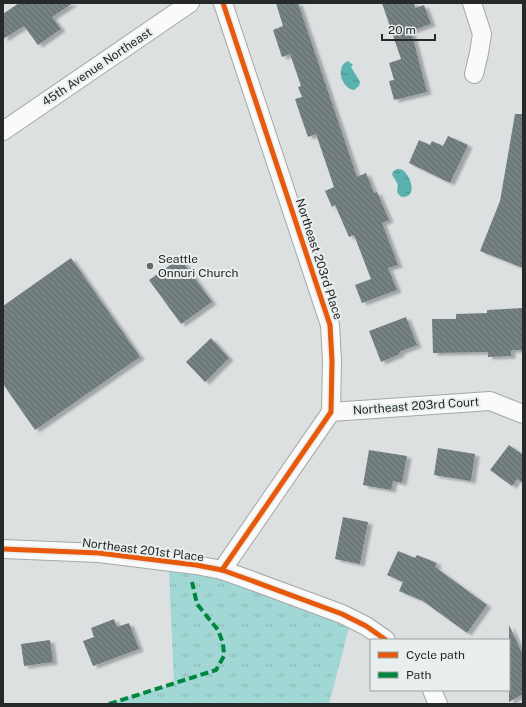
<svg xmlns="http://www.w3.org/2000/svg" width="526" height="707" font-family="'Public Sans',sans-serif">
  <defs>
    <pattern id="park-tufts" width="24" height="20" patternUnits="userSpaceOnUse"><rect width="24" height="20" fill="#a1d7d4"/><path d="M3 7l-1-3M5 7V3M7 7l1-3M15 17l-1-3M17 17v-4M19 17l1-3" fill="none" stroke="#8ab9b6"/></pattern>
    <pattern id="water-ripples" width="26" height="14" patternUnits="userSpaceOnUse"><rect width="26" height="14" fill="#5ab2ae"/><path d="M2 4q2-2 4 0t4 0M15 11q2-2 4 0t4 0" fill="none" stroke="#4a918e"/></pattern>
    <pattern id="building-back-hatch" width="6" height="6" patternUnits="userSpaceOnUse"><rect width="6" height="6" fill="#748281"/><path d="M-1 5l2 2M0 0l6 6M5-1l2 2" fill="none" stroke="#5f6a6a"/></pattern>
    <filter id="shadow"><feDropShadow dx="4.5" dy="2.5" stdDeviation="1" flood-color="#0004"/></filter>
  </defs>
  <rect width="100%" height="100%" fill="#dce0e0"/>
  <polygon fill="url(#park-tufts)" points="169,570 250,580 349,628 329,704 104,704 174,684"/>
  <g fill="url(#water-ripples)">
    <path d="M348 61 353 65 351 67 359 80 360 82 359 86 354 90C341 88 335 66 348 61Z"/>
    <path d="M397 169C400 169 401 169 404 171 411 178 418 197 402 197 393 191 400 189 397 183 394 176 388 174 397 169Z"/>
  </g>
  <g fill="url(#building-back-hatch)" filter="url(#shadow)">
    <polygon points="19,3 73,3 52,17 61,29 38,45 24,26 3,39 3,14"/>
    <polygon points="276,3 298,3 357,177 366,173 374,193 377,192 389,220 382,223 398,265 388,268 397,290 362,303 355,285 371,279 354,235 349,237 335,205 332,207 325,191 334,187 316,134 308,137 302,120 295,99 302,97 298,87 301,86 290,54 282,57 273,30 283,26"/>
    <polygon points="382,3 414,3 415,8 424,5 431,24 411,31 427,92 394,100 389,81 394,80 389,63 401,59"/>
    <polygon points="515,114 523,114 523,268 480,251 500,201"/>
    <polygon points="448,136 468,145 450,183 409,163 419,140 430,145 432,141 443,146"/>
    <polygon points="71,258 140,357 35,430 3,384 3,306"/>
    <polygon points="180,258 212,302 181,324 149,280"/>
    <polygon points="523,308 523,350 511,350 511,356 488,357 488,352 433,353 432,319 456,319 456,314 487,313 487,310"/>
    <polygon points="406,317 417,345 399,352 400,354 381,362 369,331"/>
    <polygon points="211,338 229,358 205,382 186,362"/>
    <polygon points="509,445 523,455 523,483 517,479 512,486 490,470"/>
    <polygon points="438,448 475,454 471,481 434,475"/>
    <polygon points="369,450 407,456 402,483 393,481 391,490 363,485"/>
    <polygon points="343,517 368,522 360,564 335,559"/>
    <polygon points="398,551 415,558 417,555 437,563 435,567 487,605 467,633 423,601 399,591 403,582 387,575"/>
    <polygon points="114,619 117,627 129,623 139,649 93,666 83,641 94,637 91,628"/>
    <polygon points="509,625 523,655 523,694 509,702"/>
    <polygon points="50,640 53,662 24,666 21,644"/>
  </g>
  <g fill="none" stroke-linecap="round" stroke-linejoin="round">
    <g stroke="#a5a8a8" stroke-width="20">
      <g id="minor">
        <polyline points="472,3 482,34 479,53 474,74"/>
        <polyline points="3,131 190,3"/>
        <polyline points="331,412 490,401 523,414"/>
        <polyline points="3,549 99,553 196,565 222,570 250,580 342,614 366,626 386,640"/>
        <polyline points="222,570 331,412 332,361 330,325 223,3"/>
        <polyline points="432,690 438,704"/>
      </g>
    </g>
    <use href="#minor" stroke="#fafafa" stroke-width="18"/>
    <polyline stroke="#00873e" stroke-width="4" stroke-dasharray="8 4" stroke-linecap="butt" points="109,704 216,670 224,656 223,643 218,630 197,604 192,582"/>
    <g stroke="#e8efee" stroke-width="8">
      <g id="cycleway">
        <polyline points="3,549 99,553 196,565 222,570 250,580 342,614 366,626 386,640"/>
        <polyline points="222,570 331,412 332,361 330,325 223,3"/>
      </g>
    </g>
    <use href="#cycleway" stroke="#e8590c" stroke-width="5"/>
  </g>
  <circle fill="#666969" stroke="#e8efee" stroke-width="1.5" cx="150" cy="266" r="4"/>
  <g text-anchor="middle" stroke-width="4" stroke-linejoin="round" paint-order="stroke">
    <g font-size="12" fill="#262929" stroke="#e8efee">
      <text transform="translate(97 67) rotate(-34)" y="4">45th Avenue Northeast</text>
      <text transform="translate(319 259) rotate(72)" y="4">Northeast 203rd Place</text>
      <text transform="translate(416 406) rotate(-4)" y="4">Northeast 203rd Court</text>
      <text transform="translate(143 550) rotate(7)" y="4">Northeast 201st Place</text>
    </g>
    <g font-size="12" fill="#262929" stroke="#e8efee" text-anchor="start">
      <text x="158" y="263">Seattle<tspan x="158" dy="14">Onnuri Church</tspan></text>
    </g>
  </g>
  <rect width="526" height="707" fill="none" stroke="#262929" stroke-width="8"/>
  <rect x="370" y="639" width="140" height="52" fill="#e8efee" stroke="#9aa09f"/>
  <rect x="378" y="652" width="20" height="6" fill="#e8590c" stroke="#9aa09f"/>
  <text x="406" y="659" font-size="12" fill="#262929">Cycle path</text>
  <rect x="378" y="672" width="20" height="6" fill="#00873e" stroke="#9aa09f"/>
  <text x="406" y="679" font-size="12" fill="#262929">Path</text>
  <path d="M382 34v6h53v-6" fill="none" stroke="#262929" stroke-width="2"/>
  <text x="388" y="34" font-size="12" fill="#262929" stroke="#e8efee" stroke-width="3" paint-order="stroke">20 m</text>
</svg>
